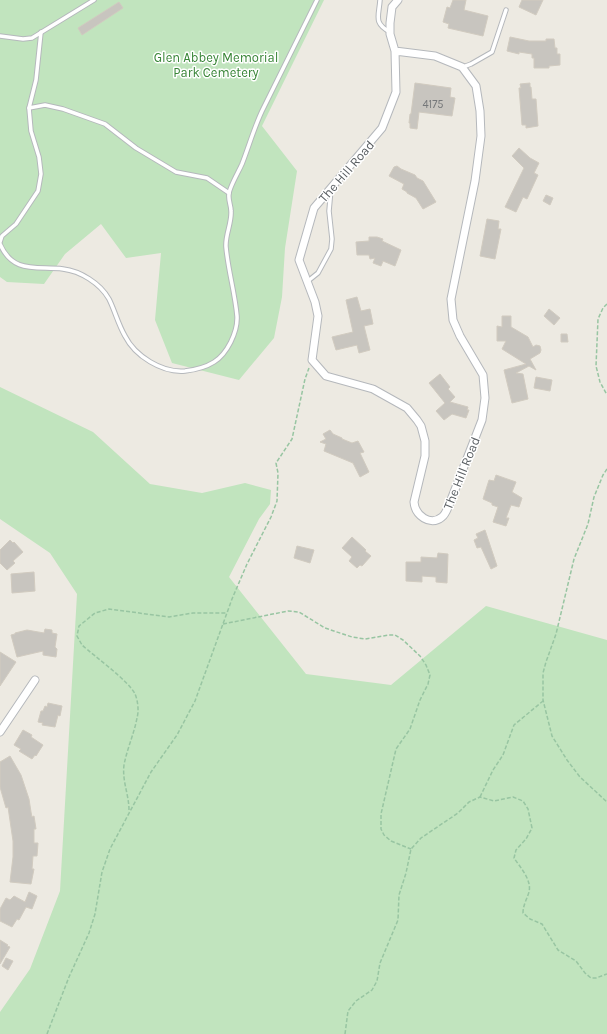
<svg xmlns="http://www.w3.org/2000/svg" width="607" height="1034" font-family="Karla,sans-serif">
  <rect width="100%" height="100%" fill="#edeae2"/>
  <g fill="#c1e4be">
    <polygon points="0,0 324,0 262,126 297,171 285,248 282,297 274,338 239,380 172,363 155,320 161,253 126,258 101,224 65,254 44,284 7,282 0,277"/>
    <polygon points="0,387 93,432 150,484 202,493 245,483 271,490 270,504 259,519 229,577 306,674 391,685 486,606 607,640 607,1034 0,1034 0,1012 30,969 60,891 77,594 50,553 0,519"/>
  </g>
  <g fill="#c8c5bf" stroke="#d1cbc0">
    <polygon points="453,0 466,0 464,10 488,16 483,36 448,28 449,24 443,22 447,7 450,8"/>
    <polygon points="522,0 543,0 536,15 519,7"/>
    <polygon points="119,2 123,8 82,35 78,28"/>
    <polygon points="510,37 529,41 546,41 546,39 554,39 555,48 557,48 557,54 560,54 560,65 549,66 549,68 534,68 534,58 532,58 532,54 519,52 519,54 507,51"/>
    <polygon points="415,83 451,88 450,97 455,98 452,116 419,112 417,129 410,128 410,123 409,123 410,114 411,114"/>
    <polygon points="530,83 530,87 531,87 532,99 536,99 538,126 526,128 526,125 522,125 519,88 521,88 520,84"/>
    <polygon points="519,148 530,158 539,163 534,173 538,175 527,199 523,197 516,212 505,207 524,168 512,156"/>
    <polygon points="397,166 401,169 415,175 417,178 423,181 436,202 423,209 416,198 407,193 407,192 402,189 404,184 389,176 394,167"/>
    <polygon points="546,195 553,198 550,205 543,201"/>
    <polygon points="487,219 499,221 498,229 501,229 495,259 480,256"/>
    <polygon points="369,237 377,237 383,239 382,241 401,250 395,266 383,261 381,266 373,263 375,258 370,259 369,255 357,255 356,242 369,241"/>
    <polygon points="357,297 361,311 370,309 373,324 364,326 370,350 359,353 357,345 336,350 332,337 353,332 346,300"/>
    <polygon points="549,309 560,318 554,325 544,316"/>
    <polygon points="502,316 511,316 511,327 528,337 533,347 536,345 540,346 541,350 540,353 530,359 536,370 529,366 516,373 523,374 528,399 512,403 504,370 526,364 502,349 506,341 497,341 497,326 502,327"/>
    <polygon points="561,334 567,334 568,342 561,342"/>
    <polygon points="440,374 450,387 448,389 455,397 450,402 468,407 467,410 469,410 466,418 452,414 444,420 436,411 445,403 429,383"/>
    <polygon points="536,377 552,380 550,391 534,388"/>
    <polygon points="330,430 333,434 342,438 342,439 352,443 358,441 364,452 360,453 369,472 360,477 353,463 324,451 326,444 320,442 326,439 323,434"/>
    <polygon points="496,475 516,482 512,492 522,498 519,507 511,505 506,518 509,518 506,526 493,522 498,507 492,505 492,503 483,499 489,480 494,481"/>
    <polygon points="485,530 497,566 491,569 481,547 477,548 474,540 478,538 476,534"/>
    <polygon points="352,537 366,550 365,551 371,556 362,566 360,565 357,568 349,561 352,557 342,548"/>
    <polygon points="10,540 13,543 14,542 23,552 13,561 15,563 7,570 0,563 0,550"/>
    <polygon points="297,546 314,550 310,563 294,558"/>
    <polygon points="438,553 448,554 447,583 436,582 436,577 422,576 422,582 406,581 406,562 421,562 421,557 437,558"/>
    <polygon points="34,572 35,591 12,593 11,574"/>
    <polygon points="45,629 52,630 52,633 57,634 55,647 57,649 56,657 43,655 43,651 17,657 11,635 15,634 15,633 27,630 44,633"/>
    <polygon points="0,652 16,662 0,686"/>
    <polygon points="48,703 62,706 60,716 58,715 55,727 42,725 43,723 38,722 41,711 43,711 45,706 47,707"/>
    <polygon points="23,730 32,735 31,737 43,745 36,756 35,755 32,759 19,751 21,749 14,745"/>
    <polygon points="10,756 21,775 29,799 31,812 32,817 34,816 36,829 34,829 34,843 38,843 37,856 33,856 32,869 34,869 31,884 10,882 13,857 13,841 8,807 6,808 0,787 0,762"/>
    <polygon points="29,892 37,896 32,909 26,907 19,920 17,919 12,927 0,921 0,909 6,898 10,900 14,896 25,902"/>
    <polygon points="0,940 8,945 7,946 10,947 0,964"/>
    <polygon points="6,958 13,961 8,970 2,966"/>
  </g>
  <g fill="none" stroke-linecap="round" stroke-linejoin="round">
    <g stroke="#b5b8bc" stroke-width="5.5">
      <g id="service">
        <path d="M380 0C379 16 373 23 390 32"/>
        <polyline points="41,32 36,80 29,108 45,105 63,109 105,124 136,148 176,172 207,178 229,193"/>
        <polyline points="0,36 23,39 32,38 94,0"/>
        <polyline points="463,67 471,64 492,52 506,10"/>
        <polyline points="0,242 2,236 16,224 38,191 41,174 39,157 31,131 29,108"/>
        <path d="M0 244C13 274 36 266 63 269 80 271 100 283 109 299 115 311 118 324 125 336 135 356 162 373 185 371 194 370 206 367 214 362 227 354 238 332 237 316 235 293 228 270 226 247 225 235 232 223 231 211 231 205 228 200 229 194 229 188 239 171 242 164 249 146 254 128 262 111 280 74 299 37 317 0"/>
        <polyline points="308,281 318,273 331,249 332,239 329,211 331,189"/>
      </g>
    </g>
    <g stroke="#b5b8bc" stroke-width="9">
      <g id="minor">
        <path d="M395 51 435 56 462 67 476 86 480 111 481 136 475 181 451 299 453 320 460 336 483 375 485 398 482 420 449 505C447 509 446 514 442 517 430 527 415 515 414 502L425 456V441L421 426 417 420 407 408 373 389 326 376 312 360 318 316 315 302 299 260 314 208 382 128 396 92 395 51 390 34V23L392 7 398 0"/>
        <polyline points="0,732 35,680"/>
      </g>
    </g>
    <g stroke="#98c5a2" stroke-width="1.5" stroke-dasharray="4 2" stroke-linecap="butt">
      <polyline points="607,304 603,308 598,319 596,366 600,382 607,395"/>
      <polyline points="607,469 603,475 594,497 588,524 574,559 556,634 546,662 543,673 543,700 552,736 567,760 580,777 607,802"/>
      <polyline points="223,624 288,611 299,612 325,628 352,637 365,639 389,635 395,635 403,640 420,656 426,665 430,675 428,684 420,700 410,729 396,749 381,814 381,829 384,835 391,841 411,849"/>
      <polyline points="480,797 493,770 503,755 514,725 543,701"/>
      <path d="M129 810C129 795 122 781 124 765 127 749 134 734 137 718 139 711 138 701 135 694 129 681 94 656 82 645L77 636 79 626 95 613 109 609 169 617 193 613H227"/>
      <polyline points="47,1034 69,977 89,933 95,914 102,872 110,849 151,772 177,735 195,701 232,599 247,564 271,517 277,501 278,473 276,463 292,439 305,379 309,368"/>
      <path d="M345 1034 348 1011 356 1001 372 990 377 981 380 963 398 920 399 895 406 873 411 849 421 838 458 813 469 802 480 797 494 801 513 797 523 801 528 809 532 828 526 839 516 850 514 858C520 867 532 880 529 892 527 899 523 905 523 913L530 919 542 924 558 950 576 961 585 973 591 978H596L607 974"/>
    </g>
    <use href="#service" stroke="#fff" stroke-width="3.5"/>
    <use href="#minor" stroke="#fff" stroke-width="7"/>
  </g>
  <g text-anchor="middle" stroke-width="3" stroke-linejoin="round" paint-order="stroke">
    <g font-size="11" fill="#76787a">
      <text x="433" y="108">4175</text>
    </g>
    <g font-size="13" fill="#388537" stroke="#fff">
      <text x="216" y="62">Glen Abbey Memorial<tspan x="216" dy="15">Park Cemetery</tspan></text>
    </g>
    <g font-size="13" fill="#5a5f63" stroke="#fff">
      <text transform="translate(346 171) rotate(-49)" y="5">The Hill Road</text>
      <text transform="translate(461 473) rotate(-68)" y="5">The Hill Road</text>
    </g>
  </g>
</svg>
